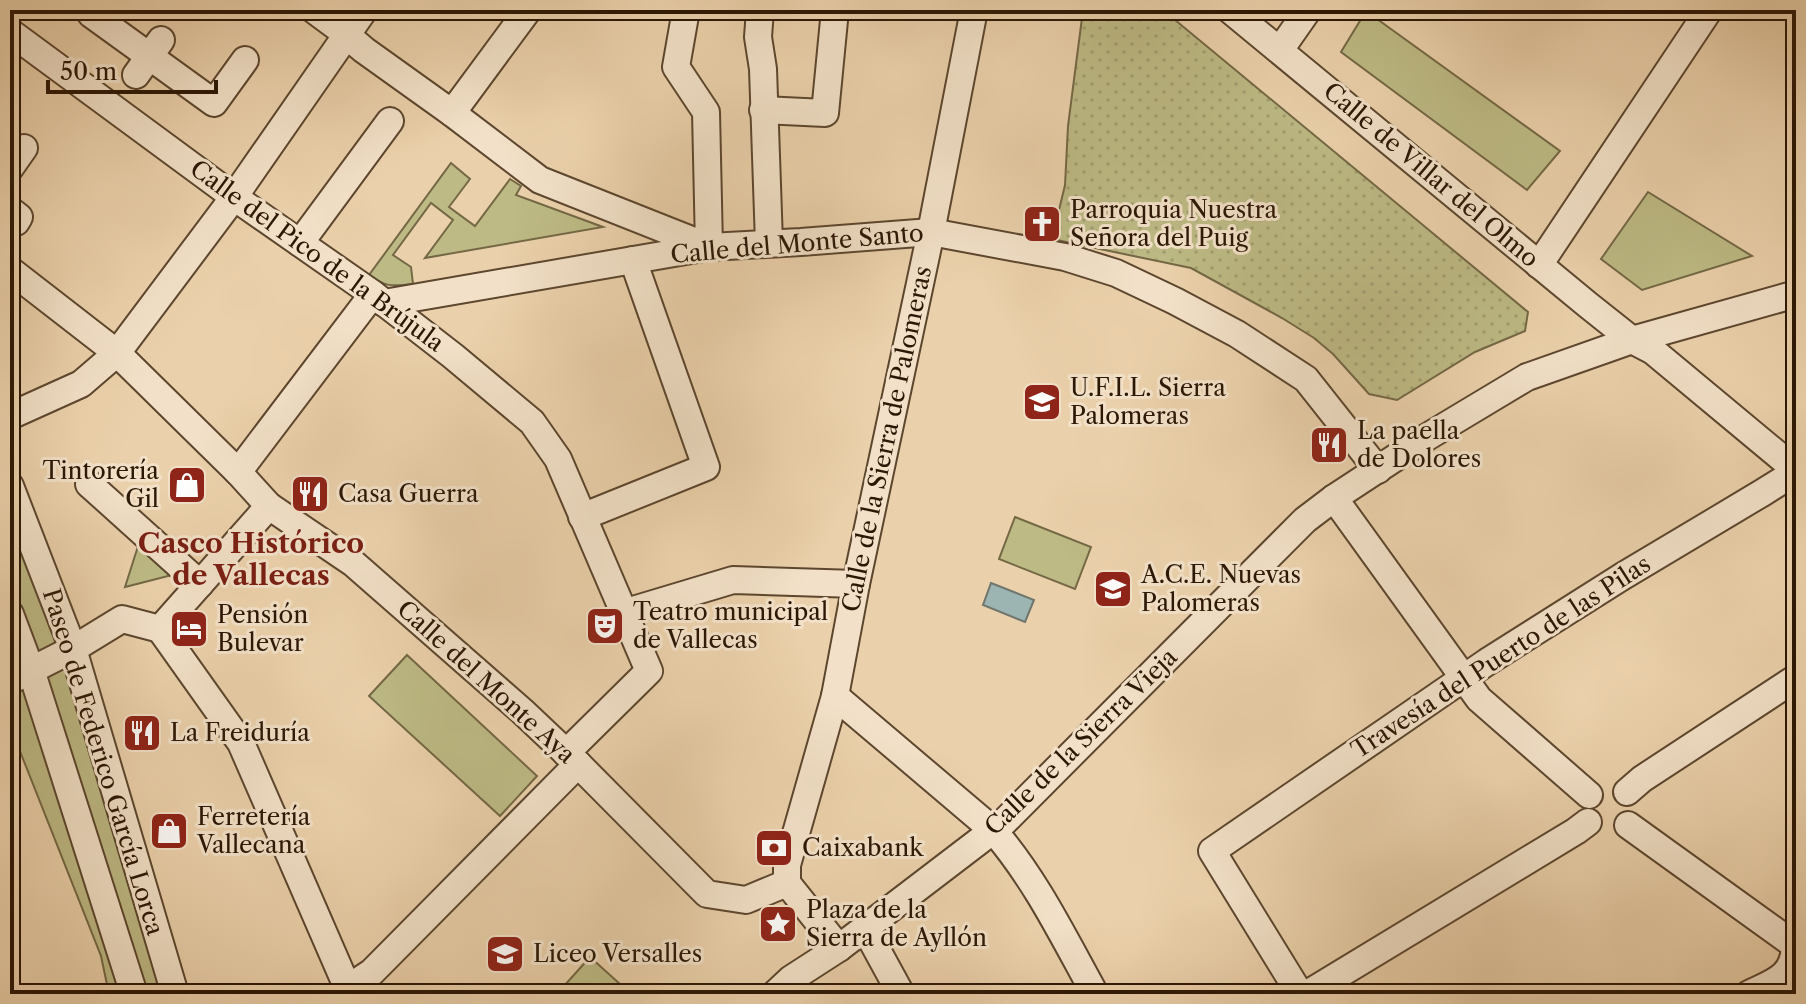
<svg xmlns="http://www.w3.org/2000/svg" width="1806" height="1004" font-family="'Libre Caslon Text',serif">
  <defs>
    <pattern id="grass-dots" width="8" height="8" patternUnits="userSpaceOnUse" patternTransform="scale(2)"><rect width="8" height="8" fill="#bdba85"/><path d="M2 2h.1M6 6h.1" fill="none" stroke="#a39f71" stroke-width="1.8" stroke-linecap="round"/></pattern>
  </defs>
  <rect width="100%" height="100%" fill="#ebd1ab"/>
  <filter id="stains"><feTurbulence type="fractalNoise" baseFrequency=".0025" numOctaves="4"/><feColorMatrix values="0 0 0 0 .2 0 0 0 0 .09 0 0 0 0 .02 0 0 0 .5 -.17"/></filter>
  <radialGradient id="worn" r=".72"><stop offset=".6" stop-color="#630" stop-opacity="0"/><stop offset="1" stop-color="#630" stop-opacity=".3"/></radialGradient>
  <polygon fill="url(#grass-dots)" stroke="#746845" stroke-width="2" points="1083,10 1163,10 1528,312 1525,331 1475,352 1397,400 1369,394 1333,354 1314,338 1282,318 1191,268 1052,239 1065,185 1068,126"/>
  <g fill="#bdba85" stroke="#746845" stroke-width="2">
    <polygon points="1366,11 1560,151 1527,190 1341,52"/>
    <path d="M451 163 470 179 449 207 475 226 510 179 521 186 516 195 603 227 425 258 453 220 431 203 393 255 411 267 413 284C393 286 387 288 369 275Z"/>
    <polygon points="1648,192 1752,256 1642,290 1601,259"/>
    <polygon points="10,486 175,994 109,994 101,956 10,726"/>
    <polygon points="1015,517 1091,547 1075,589 999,559"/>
    <polygon points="140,540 176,574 125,587"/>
    <polygon points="407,655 537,776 500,816 369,696"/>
    <polygon points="590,957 631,994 573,994 564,986"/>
  </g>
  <polygon fill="#9cb5b3" stroke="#6f766d" stroke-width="2" points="991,583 1034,600 1025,622 983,605"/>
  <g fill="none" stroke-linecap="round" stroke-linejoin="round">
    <g stroke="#5c462e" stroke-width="30">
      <g id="street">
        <polyline points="95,10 91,14 214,103 245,60"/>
        <polyline points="314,10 337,27 364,50 452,113 540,180 709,247 706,112 676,67 686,10"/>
        <polyline points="760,10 758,37 763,69 769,243"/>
        <polyline points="1230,10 1588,305 1632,340 1653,351 1796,470"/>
        <polyline points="10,32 234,197 373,294 453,356 532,422 558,459 649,671 566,753"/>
        <polyline points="1280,50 1308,10"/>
        <polyline points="136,75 161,40"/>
        <polyline points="763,110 825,113 835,10"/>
        <polyline points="452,113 528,10"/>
        <polyline points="10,168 24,148"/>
        <polyline points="10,210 19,217 16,222"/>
        <polyline points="300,243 390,121"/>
        <polyline points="1539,265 1709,10"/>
        <polyline points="10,270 117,353 238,472 269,506 353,563 522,711 578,764 707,894 746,900 787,883"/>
        <polyline points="384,303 709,247 801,242 931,232 1065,257 1116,273 1175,301 1237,334 1306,379 1378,470"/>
        <polyline points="10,416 81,384 117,353 234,197 364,10"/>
        <polyline points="238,472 373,294"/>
        <polyline points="89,484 200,584"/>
        <polyline points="10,486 73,649 175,994"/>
        <polyline points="1334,498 1479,699 1589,795"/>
        <polyline points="582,517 706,467 633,260"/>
        <polyline points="623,613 733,580 856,584"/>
        <polyline points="10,614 31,670 134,994"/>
        <polyline points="160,629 241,743 348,989"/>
        <polyline points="160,629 269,506"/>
        <polyline points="10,681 73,649 122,619 160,629"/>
        <path d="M835 696 993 830C1035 878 1064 938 1095 994"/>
        <polyline points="1627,792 1642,779 1796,678"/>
        <polyline points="1628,825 1796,946"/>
        <polyline points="865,928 901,994"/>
        <polyline points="839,948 787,883 787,865 835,696 856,584 931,232 974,10"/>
        <polyline points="339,994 372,972 578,764"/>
        <polyline points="775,994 791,979 839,948 1004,822 1305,520 1334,498 1427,437 1527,377 1632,340 1796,294"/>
        <polyline points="1300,994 1212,851 1487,662 1623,576 1762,493 1786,478 1795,470"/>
        <polyline points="1307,994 1576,831 1588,822"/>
        <path d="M1749 994C1774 982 1794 977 1795 946"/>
      </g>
    </g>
    <use href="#street" stroke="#f2e1c8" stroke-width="26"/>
  </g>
  <defs>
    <g id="church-square" transform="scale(2)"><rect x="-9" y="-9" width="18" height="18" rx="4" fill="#8f2418" stroke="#f2e1c8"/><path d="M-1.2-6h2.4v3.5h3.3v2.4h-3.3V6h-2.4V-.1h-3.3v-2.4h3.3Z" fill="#fff"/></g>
    <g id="school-square" transform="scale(2)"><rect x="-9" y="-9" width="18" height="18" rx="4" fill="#8f2418" stroke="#f2e1c8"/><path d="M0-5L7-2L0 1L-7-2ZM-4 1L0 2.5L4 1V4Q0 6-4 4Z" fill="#fff"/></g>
    <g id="restaurant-square" transform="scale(2)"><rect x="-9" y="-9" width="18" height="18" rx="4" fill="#8f2418" stroke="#f2e1c8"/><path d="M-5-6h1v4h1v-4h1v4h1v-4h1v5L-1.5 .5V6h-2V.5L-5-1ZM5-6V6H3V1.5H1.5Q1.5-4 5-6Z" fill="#fff"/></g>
    <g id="shop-square" transform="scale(2)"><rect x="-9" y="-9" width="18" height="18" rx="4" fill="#8f2418" stroke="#f2e1c8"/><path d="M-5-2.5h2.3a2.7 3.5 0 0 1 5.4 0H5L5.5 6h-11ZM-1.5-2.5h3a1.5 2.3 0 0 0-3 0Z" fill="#fff"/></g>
    <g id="theatre-square" transform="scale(2)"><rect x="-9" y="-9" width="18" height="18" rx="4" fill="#8f2418" stroke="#f2e1c8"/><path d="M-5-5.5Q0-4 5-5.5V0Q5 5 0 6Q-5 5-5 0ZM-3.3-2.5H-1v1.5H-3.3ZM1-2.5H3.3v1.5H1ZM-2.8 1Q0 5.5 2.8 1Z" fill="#fff"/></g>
    <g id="hotel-square" transform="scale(2)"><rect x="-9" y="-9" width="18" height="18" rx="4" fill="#8f2418" stroke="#f2e1c8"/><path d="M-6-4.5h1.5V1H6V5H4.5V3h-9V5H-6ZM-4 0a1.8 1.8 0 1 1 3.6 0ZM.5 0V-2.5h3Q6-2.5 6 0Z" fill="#fff"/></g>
    <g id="bank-square" transform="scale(2)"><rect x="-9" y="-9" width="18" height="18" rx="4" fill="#8f2418" stroke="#f2e1c8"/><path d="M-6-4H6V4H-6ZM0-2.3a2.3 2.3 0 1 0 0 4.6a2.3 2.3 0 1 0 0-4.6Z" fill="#fff"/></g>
    <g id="sight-square" transform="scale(2)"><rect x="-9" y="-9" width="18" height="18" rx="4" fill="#8f2418" stroke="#f2e1c8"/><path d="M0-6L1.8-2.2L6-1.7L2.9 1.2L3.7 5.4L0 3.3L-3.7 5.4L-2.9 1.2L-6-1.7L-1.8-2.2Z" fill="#fff"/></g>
  </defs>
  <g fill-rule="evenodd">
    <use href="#church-square" x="1042" y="224"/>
    <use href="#school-square" x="1042" y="402"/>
    <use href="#restaurant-square" x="1329" y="445"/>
    <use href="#shop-square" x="187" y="485"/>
    <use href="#restaurant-square" x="310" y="494"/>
    <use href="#school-square" x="1113" y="589"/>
    <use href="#theatre-square" x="605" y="626"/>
    <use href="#hotel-square" x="189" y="629"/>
    <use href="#restaurant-square" x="142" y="733"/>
    <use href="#shop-square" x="169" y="831"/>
    <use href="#bank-square" x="774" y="848"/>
    <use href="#sight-square" x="778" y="924"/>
    <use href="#school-square" x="505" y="954"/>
  </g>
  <g text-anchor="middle" stroke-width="6" stroke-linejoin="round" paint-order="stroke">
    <g font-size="24" fill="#2c1705" stroke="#f2e1c8">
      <text transform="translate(1431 175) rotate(40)" y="8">Calle de Villar del Olmo</text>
      <text transform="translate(797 244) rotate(-5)" y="8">Calle del Monte Santo</text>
      <text transform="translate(317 256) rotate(36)" y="8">Calle del Pico de la Brújula</text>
      <text transform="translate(887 439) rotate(-78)" y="8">Calle de la Sierra de Palomeras</text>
      <text transform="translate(1501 657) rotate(-33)" y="8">Travesía del Puerto de las Pilas</text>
      <text transform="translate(486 682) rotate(42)" y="8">Calle del Monte Aya</text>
      <text transform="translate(1081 742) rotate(-44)" y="8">Calle de la Sierra Vieja</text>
      <text transform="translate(103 762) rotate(73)" y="8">Paseo de Federico García Lorca</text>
    </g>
    <g font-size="24" fill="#2c1705" stroke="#f2e1c8" text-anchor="start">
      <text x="1070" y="218">Parroquia Nuestra<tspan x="1070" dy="28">Señora del Puig</tspan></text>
      <text x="1070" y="396">U.F.I.L. Sierra<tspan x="1070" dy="28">Palomeras</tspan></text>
      <text x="1357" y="439">La paella<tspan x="1357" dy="28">de Dolores</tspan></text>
      <text x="159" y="479" text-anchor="end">Tintorería<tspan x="159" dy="28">Gil</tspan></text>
      <text x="338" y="502">Casa Guerra</text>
      <text x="1141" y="583">A.C.E. Nuevas<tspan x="1141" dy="28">Palomeras</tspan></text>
      <text x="633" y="620">Teatro municipal<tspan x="633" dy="28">de Vallecas</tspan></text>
      <text x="217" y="623">Pensión<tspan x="217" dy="28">Bulevar</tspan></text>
      <text x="170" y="741">La Freiduría</text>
      <text x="197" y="825">Ferretería<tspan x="197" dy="28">Vallecana</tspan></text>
      <text x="802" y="856">Caixabank</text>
      <text x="806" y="918">Plaza de la<tspan x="806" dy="28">Sierra de Ayllón</tspan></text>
      <text x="533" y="962">Liceo Versalles</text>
    </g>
    <g font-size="28" font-weight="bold" fill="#7a1f14" stroke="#f2e1c8">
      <text x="251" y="553">Casco Histórico<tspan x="251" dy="32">de Vallecas</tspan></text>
    </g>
  </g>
  <rect width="1806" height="1004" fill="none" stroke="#ebd1ab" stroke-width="40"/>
  <rect x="12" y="12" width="1782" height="980" fill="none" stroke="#2c1705" stroke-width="4"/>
  <rect x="20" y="20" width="1766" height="964" fill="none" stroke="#2c1705" stroke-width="2"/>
  <path d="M48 80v12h168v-12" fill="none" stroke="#2c1705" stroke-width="4"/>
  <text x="60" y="80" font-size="24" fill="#2c1705" stroke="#f2e1c8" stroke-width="6" paint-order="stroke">50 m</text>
  <rect width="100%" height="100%" filter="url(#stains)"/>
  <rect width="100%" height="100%" fill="url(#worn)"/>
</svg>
